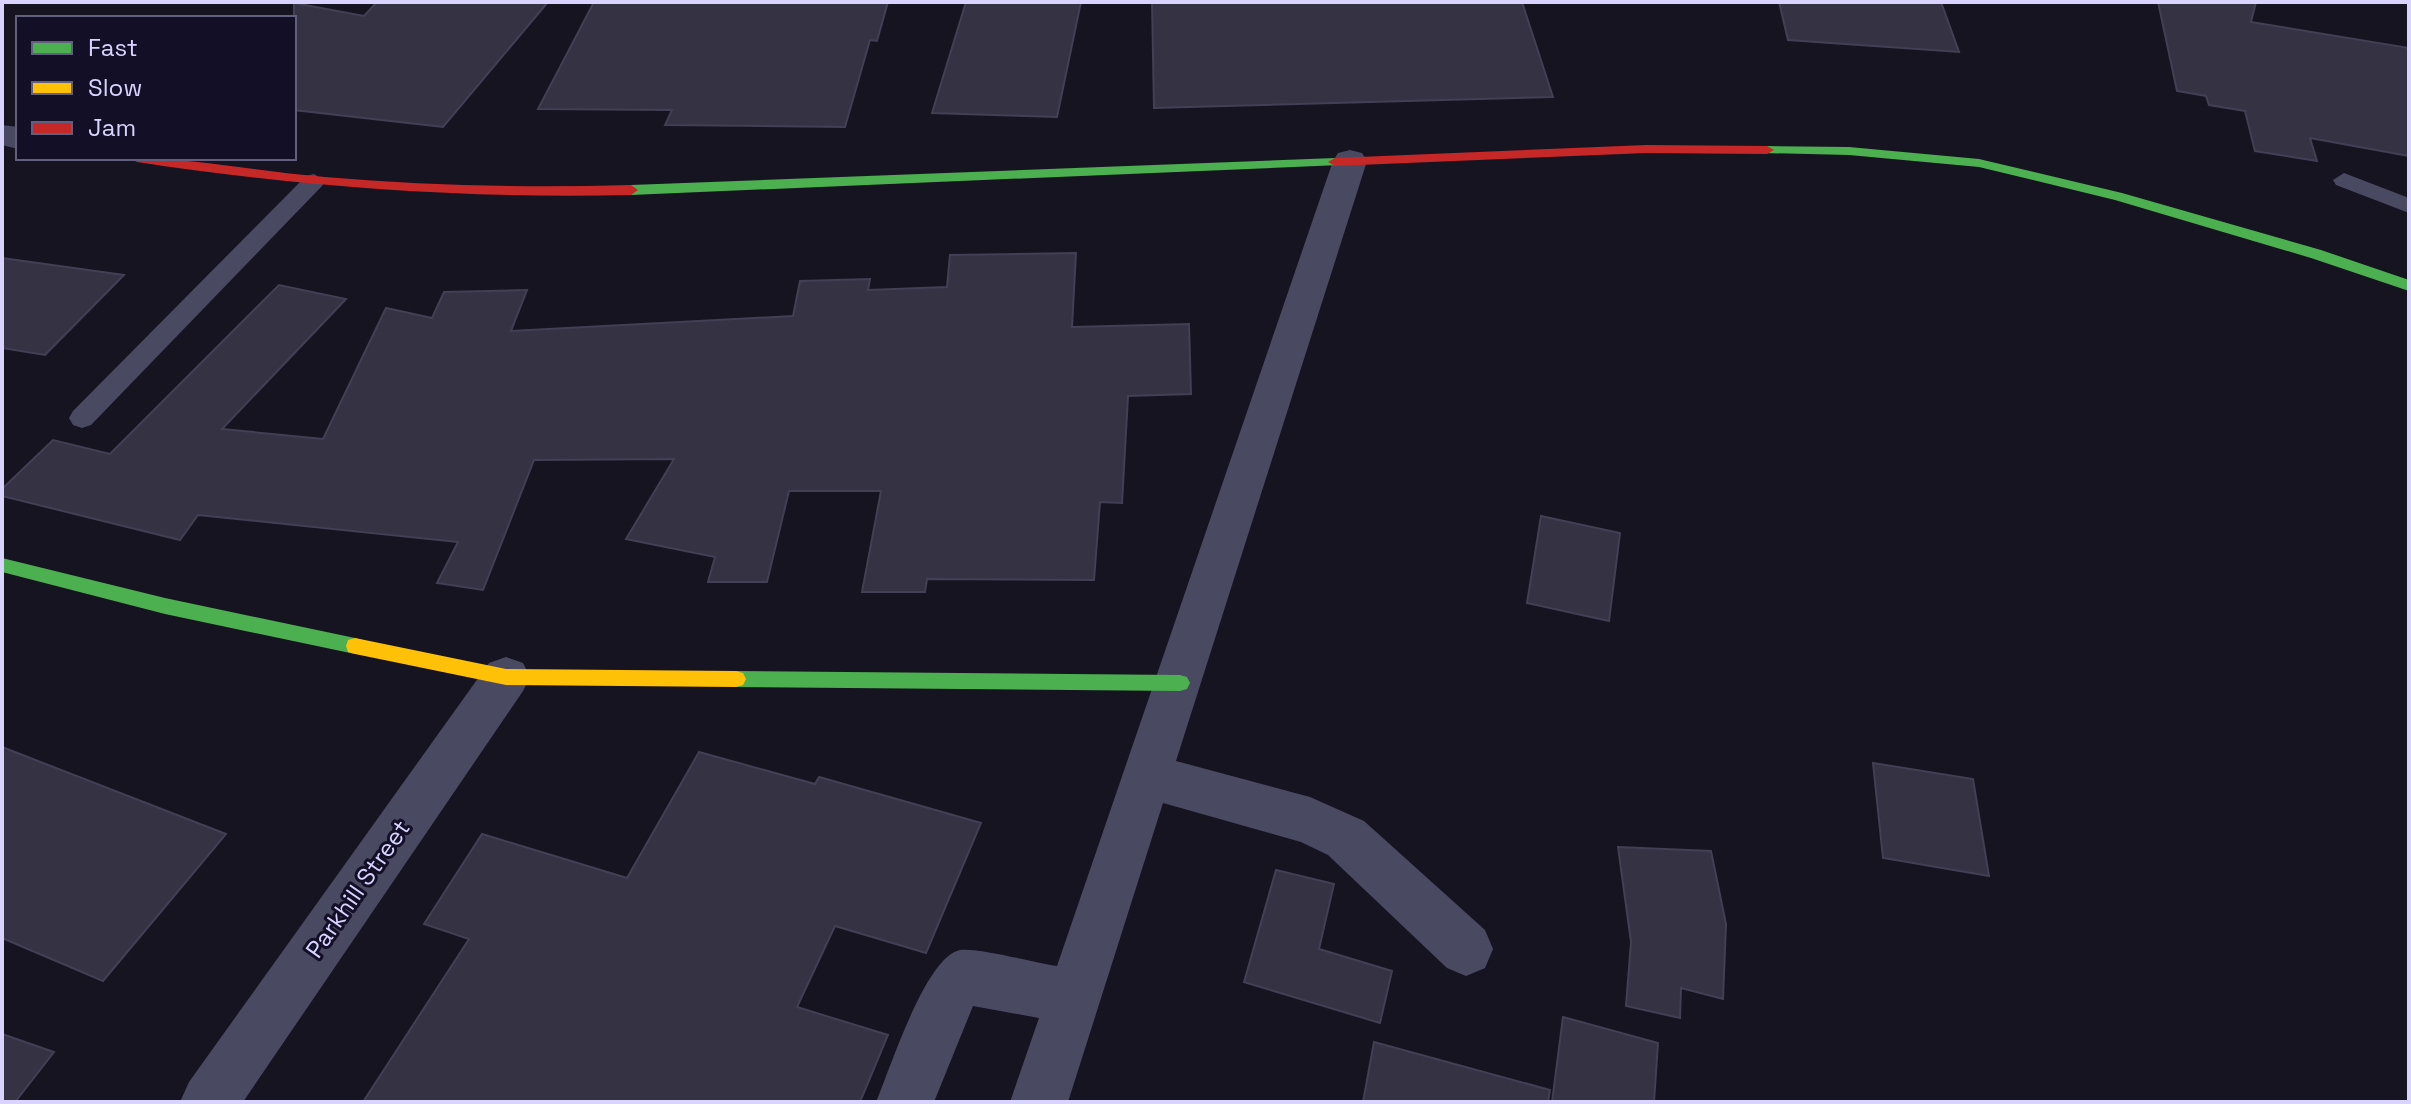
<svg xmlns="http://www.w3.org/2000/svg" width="2411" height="1104" font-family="'Space Grotesk',sans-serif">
  <rect width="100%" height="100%" fill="#161421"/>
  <g fill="#343243" stroke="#433f54" stroke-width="2">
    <polygon points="377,2 548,2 443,127 294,110 294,3 364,16"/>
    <polygon points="594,2 888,2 877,41 870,40 845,127 665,125 672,110 538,109"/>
    <polygon points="966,2 1081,2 1057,117 932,113"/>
    <polygon points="1152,2 1522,2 1553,97 1154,108"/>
    <polygon points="1779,2 1941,2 1959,52 1788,40"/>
    <polygon points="2158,2 2256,2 2251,22 2409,48 2409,156 2310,138 2317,161 2255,151 2245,111 2209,105 2206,96 2177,91"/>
    <polygon points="1076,253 1072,327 1189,324 1191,394 1128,396 1122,503 1100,502 1094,580 927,579 925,592 862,592 881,491 789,491 767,582 708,582 715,557 626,539 674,459 534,460 483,590 437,583 458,542 198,515 180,540 2,496 2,489 53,440 110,454 279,285 346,299 222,429 323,439 386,308 432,318 444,292 527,290 511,331 793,316 800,281 870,279 868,290 947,287 950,255"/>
    <polygon points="2,258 124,275 45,355 2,348"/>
    <polygon points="1541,516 1620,533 1609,621 1527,603"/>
    <polygon points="2,747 226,834 103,981 2,938"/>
    <polygon points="699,752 815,784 819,777 981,823 926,953 835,926 797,1007 888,1035 860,1102 363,1102 469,939 424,924 482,834 627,878"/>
    <polygon points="1873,763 1973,779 1989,876 1883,858"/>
    <polygon points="1618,847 1711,851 1726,924 1723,999 1681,988 1680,1018 1626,1006 1631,942"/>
    <polygon points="1276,870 1334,884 1319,949 1392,971 1380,1023 1244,982"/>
    <polygon points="1563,1017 1658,1043 1654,1102 1552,1102"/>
    <polygon points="2,1034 54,1052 15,1102 2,1102"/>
    <polygon points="1374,1042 1550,1090 1548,1102 1363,1102"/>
  </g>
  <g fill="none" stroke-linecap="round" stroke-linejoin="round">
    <g fill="#4a4962" fill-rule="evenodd">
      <polygon points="2344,173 2409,198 2409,213 2336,185 2333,180"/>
      <polygon points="314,174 325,181 322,186 91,425 82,428 73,425 69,418 73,411 306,176"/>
    </g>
    <g fill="#4a4962" fill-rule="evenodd">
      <polygon points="2,125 18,127 18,149 2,145"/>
      <path d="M1350 150 1362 153 1367 161 1176 761 1310 797 1364 821 1485 930 1493 949 1485 968 1466 976 1447 968 1328 855 1301 842 1163 803 1068 1102H1010L1039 1018 973 1006 934 1102H876C890 1069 926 956 960 950 978 947 1035 963 1057 966L1333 161 1338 153Z"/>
      <polygon points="506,657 523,663 530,677 523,691 243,1102 180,1102 189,1082 489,663"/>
    </g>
    <g fill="#4caf50" fill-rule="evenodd">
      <polygon points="1767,146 1849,147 1979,159 2122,193 2321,250 2409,280 2409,291 2311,258 2115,200 1979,167 1849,155 1762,153 1762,147"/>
      <polygon points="1335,158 1340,159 1340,165 631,195 624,190 631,185"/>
      <polygon points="2,558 165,598 355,638 362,640 364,646 362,652 355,654 165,614 2,572"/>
      <polygon points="736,671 1180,675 1187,677 1190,683 1187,689 1180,691 736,687 729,685 726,679 729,673"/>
    </g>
    <polygon fill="#ffc107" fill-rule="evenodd" points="355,638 506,669 736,671 743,673 746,679 743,685 736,687 506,685 355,654 348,652 346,646 348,640"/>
    <g fill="#c62828" fill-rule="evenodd">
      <polygon points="1646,145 1767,146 1774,150 1767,154 1646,153 1335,166 1328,162 1335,158"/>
      <path d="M130 158C195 158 260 172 325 177 427 186 529 188 631 185L638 190 631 195C465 199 301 187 137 162Z"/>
    </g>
  </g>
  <g text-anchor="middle" stroke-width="6" stroke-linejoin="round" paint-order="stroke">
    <g font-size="24" fill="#d9d4ff" stroke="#130f26">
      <text transform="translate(358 889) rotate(-55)" y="8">Parkhill Street</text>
    </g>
  </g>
  <rect width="2411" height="1104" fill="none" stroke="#d9d4ff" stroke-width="8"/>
  <rect x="16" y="16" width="280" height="144" fill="#130f26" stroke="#625e7d" stroke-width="2"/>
  <rect x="32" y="42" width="40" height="12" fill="#4caf50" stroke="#625e7d" stroke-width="2"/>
  <text x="88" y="56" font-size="24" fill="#d9d4ff">Fast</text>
  <rect x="32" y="82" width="40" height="12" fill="#ffc107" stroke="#625e7d" stroke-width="2"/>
  <text x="88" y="96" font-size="24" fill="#d9d4ff">Slow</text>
  <rect x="32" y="122" width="40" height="12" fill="#c62828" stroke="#625e7d" stroke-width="2"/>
  <text x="88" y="136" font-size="24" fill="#d9d4ff">Jam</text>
</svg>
